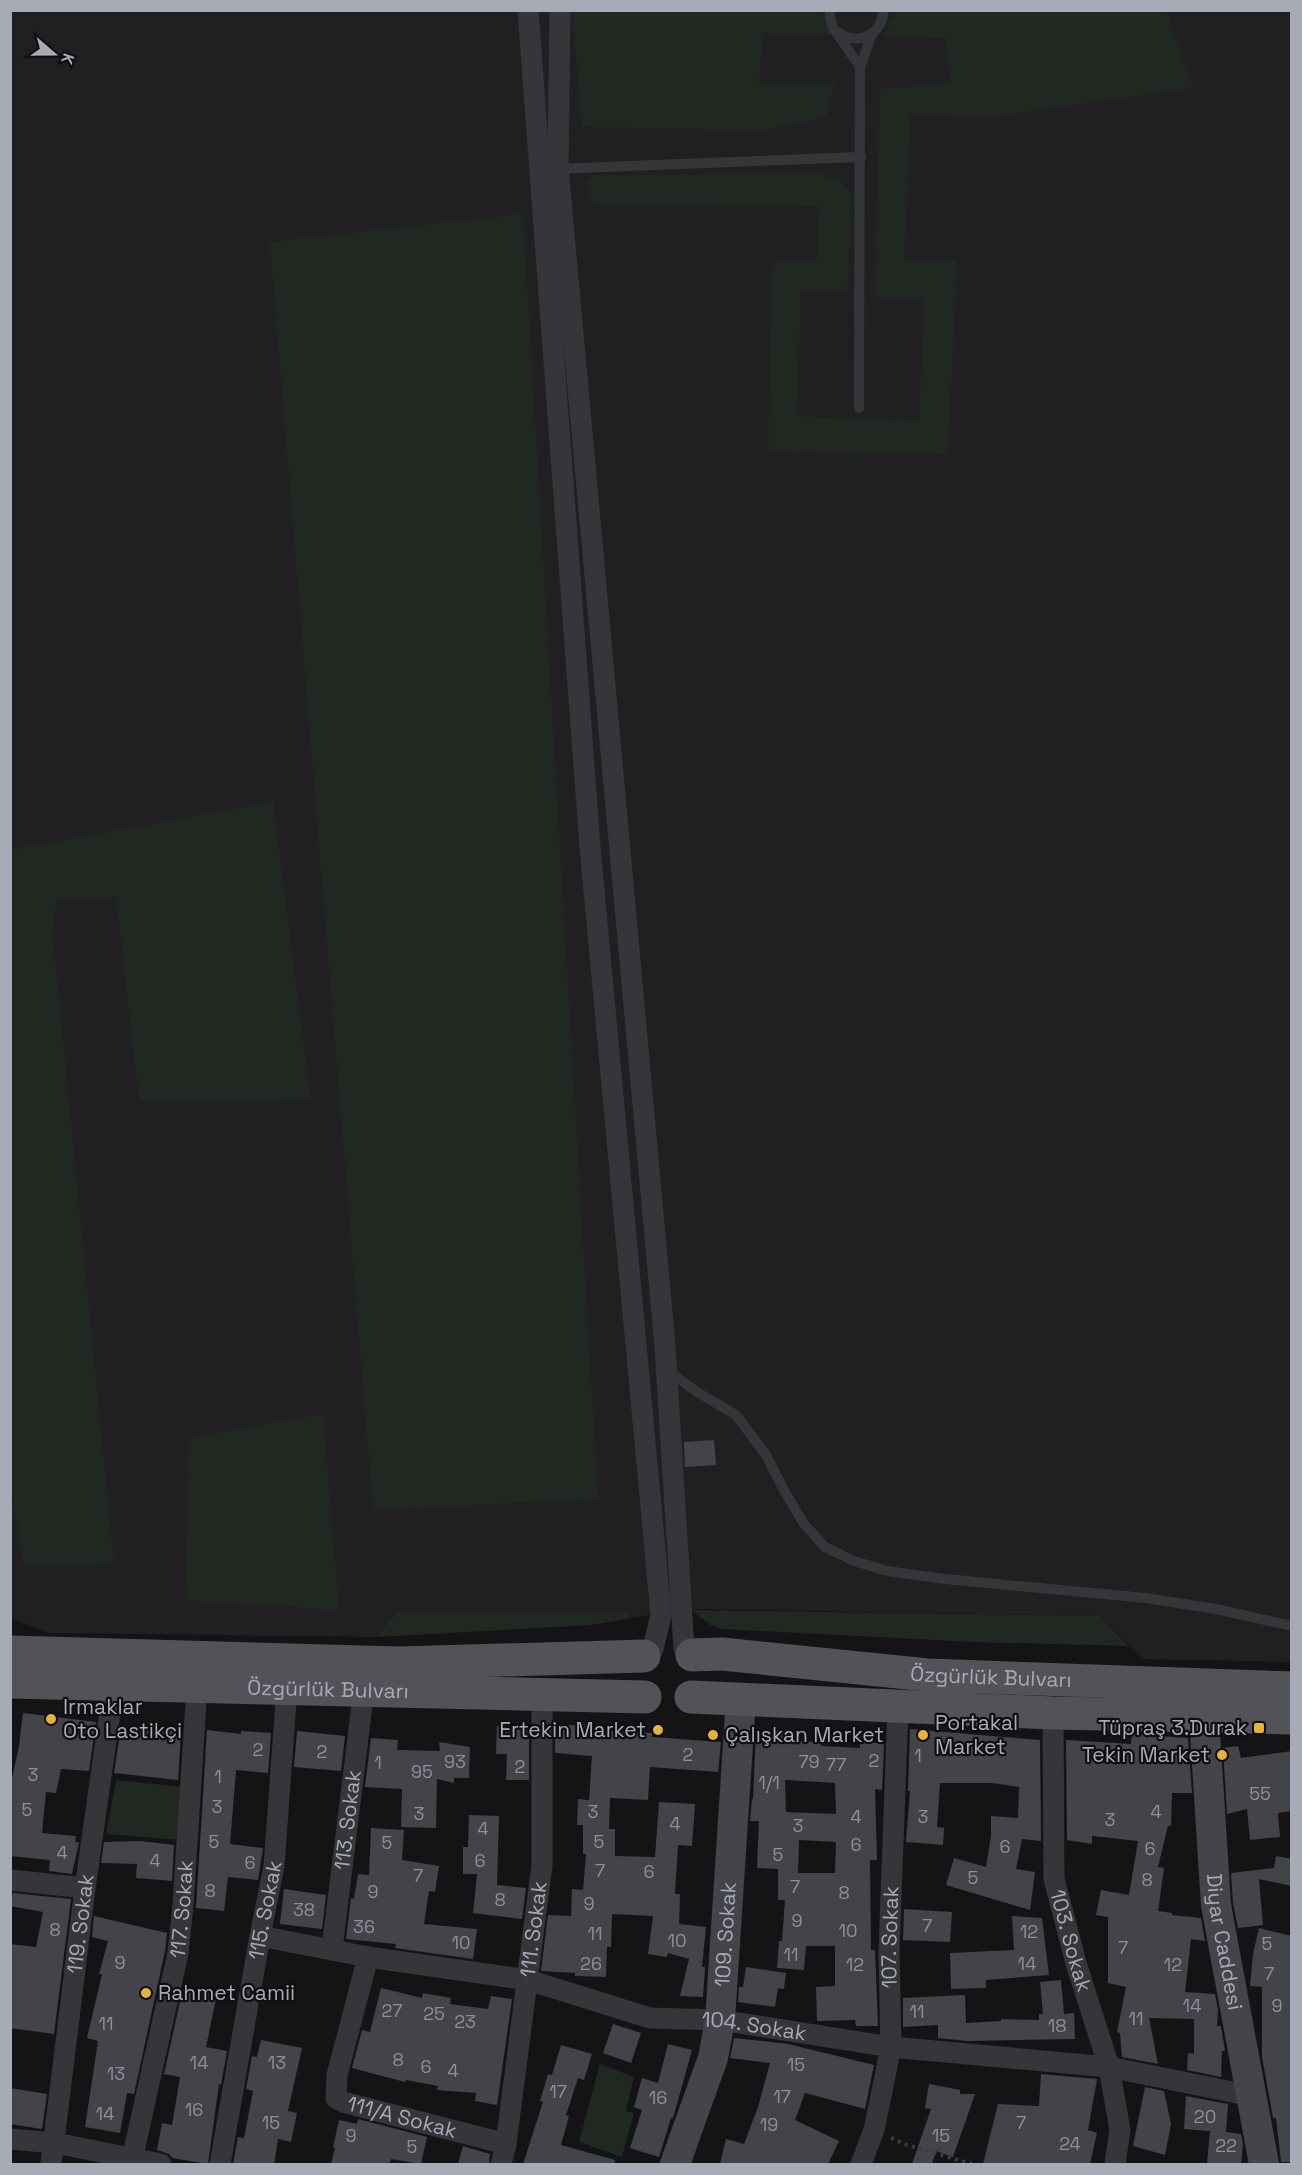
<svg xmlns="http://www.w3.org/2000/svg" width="1302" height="2175" font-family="'Space Grotesk',sans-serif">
  <rect width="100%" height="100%" fill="#141416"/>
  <polygon fill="#202023" points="10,11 1291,11 1291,1662 1142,1659 1101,1616 686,1609 590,1625 376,1637 48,1633 11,1618"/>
  <g fill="#212822">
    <polygon points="572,11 822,11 837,35 763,33 759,84 835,84 826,117 766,130 582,127"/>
    <polygon points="897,11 1166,11 1193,88 987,117 911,114 904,263 957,261 948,455 768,451 772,263 817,261 819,207 593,204 586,181 594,175 819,174 838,180 850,190 852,210 847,290 801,291 797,416 919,421 924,297 875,297 880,89 951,84 946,39 881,38"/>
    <polygon points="523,214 598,1499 373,1510 270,242"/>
    <polygon points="273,802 311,1100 139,1101 116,897 56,900 53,936 114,1563 24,1566 13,1498 10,1497 11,850"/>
    <polygon points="323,1414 339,1610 185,1600 189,1438"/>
    <polygon points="692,1610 1101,1616 1128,1646 973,1642 723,1629 710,1625"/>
    <polygon points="398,1612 629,1612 627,1619 590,1625 376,1637"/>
    <polygon points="116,1780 183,1787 180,1840 106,1834"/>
    <polygon points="600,2064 634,2077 626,2111 634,2113 622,2157 579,2142"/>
  </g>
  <g fill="#434449" fill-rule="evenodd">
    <polygon points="714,1440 716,1465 685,1467 684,1442"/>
    <polygon points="23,1713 96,1722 89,1771 61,1769 56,1793 46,1792 42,1833 76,1836 75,1842 79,1842 72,1874 49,1871 50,1860 10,1856 10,1788 19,1746"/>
    <polygon points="555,1724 587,1726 587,1730 652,1733 652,1737 721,1742 718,1772 650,1767 648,1800 610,1798 609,1829 615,1829 615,1856 655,1857 659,1802 695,1804 692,1846 678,1845 675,1894 680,1894 679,1924 706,1927 702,1967 705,1967 703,1997 680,1996 689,1959 668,1953 667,1957 648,1954 653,1916 612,1914 611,1947 607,1947 606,1977 575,1976 575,1973 541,1971 548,1915 571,1916 572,1889 583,1890 586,1854 583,1854 583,1825 577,1825 578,1799 589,1800 592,1756 555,1753"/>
    <polygon points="497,1726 529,1727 529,1780 506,1780 507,1754 496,1754"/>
    <polygon points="121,1727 181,1732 178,1780 114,1773"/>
    <polygon points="910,1729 1040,1740 1041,1841 1022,1839 1016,1869 1035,1872 1030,1910 946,1885 954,1858 986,1867 991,1836 991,1816 1018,1818 1019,1787 992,1783 940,1783 937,1827 944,1828 943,1845 906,1842 910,1791 908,1791"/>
    <polygon points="207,1730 241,1734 241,1731 271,1733 268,1773 236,1770 230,1844 263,1848 258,1880 228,1877 224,1911 196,1908"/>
    <polygon points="297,1731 345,1736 341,1771 294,1767"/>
    <path d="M756 1733 790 1735 789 1741 821 1742V1746L860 1748V1742L884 1743 882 1790 875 1789 877 1860H870L871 1950H875L878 2026H856L855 2020 817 2021 816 1987 835 1986V1946H806L804 1970 777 1968 779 1941H782L785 1900H778V1869L757 1868 759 1821H750L752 1799H753ZM785 1780 835 1783 836 1814 786 1812ZM799 1840 836 1842 835 1873H798Z"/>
    <polygon points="1132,1734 1188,1738 1192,1793 1172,1793 1171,1826 1168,1826 1158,1867 1164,1868 1158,1911 1172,1913 1172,1915 1201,1918 1205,1941 1191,1939 1185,1992 1215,1994 1218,2010 1217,2026 1221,2026 1225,2051 1222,2051 1221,2077 1187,2070 1188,2053 1194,2054 1194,2019 1149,2018 1158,2064 1122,2057 1120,2033 1117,2032 1126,1987 1108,1983 1108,1917 1096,1915 1101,1890 1129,1895 1138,1841 1092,1836 1092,1844 1067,1840 1066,1740 1131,1744"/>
    <polygon points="371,1738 398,1740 397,1750 440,1751 439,1742 470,1747 469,1778 454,1778 454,1783 437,1779 436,1828 401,1827 402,1789 365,1787"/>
    <polygon points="1238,1746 1241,1758 1292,1751 1292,1811 1278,1813 1280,1837 1250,1840 1247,1809 1227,1814 1223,1748"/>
    <polygon points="469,1815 499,1816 497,1885 526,1888 522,1919 473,1913 477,1874 463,1874 463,1847 468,1847"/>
    <polygon points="371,1828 404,1830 402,1860 439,1866 435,1892 429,1891 424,1924 477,1929 473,1959 395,1948 396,1944 346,1939 351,1898 354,1899 358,1874 369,1875"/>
    <polygon points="140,1841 174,1845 172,1881 136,1878 137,1864 101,1863 104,1842"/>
    <polygon points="1276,1856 1292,1859 1292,1886 1259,1879 1263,1925 1238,1928 1233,1903 1231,1873 1274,1868"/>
    <polygon points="284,1889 326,1895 322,1929 280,1924"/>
    <polygon points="13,1893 71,1899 54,2034 10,2028 10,1944 36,1947 43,1912 10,1906"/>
    <polygon points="904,1909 952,1912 950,1942 903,1940"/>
    <polygon points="94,1916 167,1933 165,1951 134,2094 127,2093 120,2133 85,2127 98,2041 87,2038 102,1974 99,1974 108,1941 92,1937"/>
    <polygon points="1012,1916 1042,1918 1049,1975 986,1980 986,1988 951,1989 950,1953 1014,1950"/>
    <polygon points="1259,1928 1292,1936 1292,2162 1281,2162 1276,2118 1273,2118 1262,2057 1262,1987 1250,1986 1253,1954"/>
    <polygon points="746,1967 786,1973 784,1989 778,1988 775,2007 738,2002 739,1987 743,1987"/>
    <polygon points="1061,1980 1064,2014 1074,2013 1075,2039 967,2041 938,2038 938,2025 903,2027 903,1998 965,1995 966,2023 1001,2021 1001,2019 1039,2020 1039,2014 1043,2014 1040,1982"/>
    <polygon points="183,1988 217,1994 206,2047 227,2051 221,2085 219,2084 208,2164 172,2158 169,2154 157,2150 162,2123 172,2125 180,2077 164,2074"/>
    <polygon points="381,1988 422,1998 423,1993 451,1998 450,2004 488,2009 491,1996 512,1999 497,2105 475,2101 476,2093 437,2090 438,2086 406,2080 405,2082 352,2068 362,2030 370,2032"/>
    <polygon points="613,2024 641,2033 631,2063 603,2053"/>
    <polygon points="734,2038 788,2044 874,2065 865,2109 805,2093 795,2120 839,2141 828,2164 720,2164 726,2139 744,2144 758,2107 770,2063 730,2058"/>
    <polygon points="261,2040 302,2048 288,2111 297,2113 291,2142 278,2139 274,2164 233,2164 238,2137 244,2138 253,2091 246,2089 252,2056 257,2057"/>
    <polygon points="668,2044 692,2050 673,2118 671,2118 659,2157 630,2148 642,2110 634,2107 642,2078 658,2083"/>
    <polygon points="561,2045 592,2054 584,2080 578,2078 566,2115 569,2116 561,2145 615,2160 614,2164 523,2164 543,2102 540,2101 548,2074 552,2075"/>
    <polygon points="1041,2074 1097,2079 1088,2130 1097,2133 1090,2164 983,2164 998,2104 1039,2106"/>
    <polygon points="929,2084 960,2090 960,2094 975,2094 953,2157 936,2151 932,2164 912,2164 931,2109 925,2108"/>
    <polygon points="1145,2087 1164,2091 1171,2124 1165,2155 1133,2146"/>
    <polygon points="10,2088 47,2094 42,2129 10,2124"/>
    <polygon points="1186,2096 1228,2104 1226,2132 1241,2134 1243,2145 1241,2164 1207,2164 1210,2131 1184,2129"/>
    <polygon points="358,2119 427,2137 421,2164 391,2159 389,2164 331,2164 335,2148 333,2147 339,2120 357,2124"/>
    <polygon points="463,2146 490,2154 489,2164 458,2164"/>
  </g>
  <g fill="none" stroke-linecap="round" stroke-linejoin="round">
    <polyline stroke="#3b3d41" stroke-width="4" stroke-dasharray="3 4.5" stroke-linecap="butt" points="891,2138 907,2145 972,2164"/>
    <g stroke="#35363a" stroke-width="10">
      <polyline points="829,10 832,26 860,67 872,34"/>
      <path d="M839 33C860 46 881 35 884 10"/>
      <polyline points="554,169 861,157"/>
      <polyline points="859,408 860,67"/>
      <polyline points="667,1370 697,1392 736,1415 766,1455 785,1492 804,1524 825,1547 854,1561 887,1571 945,1579 1146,1598 1216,1609 1292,1626"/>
    </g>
    <g stroke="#35363a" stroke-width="21">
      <polyline points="528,10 590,847 661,1615 653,1649"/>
      <polyline points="560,10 558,168 665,1346 684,1649"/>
      <path id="s1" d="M1053 1713 1054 1879 1076 1963 1109 2067 1120 2130 1115 2164"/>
      <polyline points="10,1880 85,1888"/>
      <path id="s2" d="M260 1936 368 1957 528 1980 650 2018 720 2020 891 2047 1109 2067 1252 2096"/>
      <path id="s3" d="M332 1949 364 1689"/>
      <path id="s4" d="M368 1957 337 2075 336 2098 343 2102 506 2144"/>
      <polyline points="10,2139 55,2143 161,2164"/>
      <path id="s5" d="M51 2164 85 1888 114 1684"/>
      <path id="s6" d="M131 2164 178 1953 183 1905 197 1687"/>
      <path id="s7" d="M220 2164 260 1936 274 1866 287 1688"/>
      <path id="s8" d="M501 2164 506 2144 542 1865V1693"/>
      <path id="s9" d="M861 2164 874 2130 891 2047 889 1952 898 1706"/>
    </g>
    <g stroke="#44454a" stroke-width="30">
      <path id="s10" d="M1204 1717 1216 1905 1264 2164"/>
      <path id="s11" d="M675 2164 713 2058 720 2020 741 1698"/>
    </g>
    <g stroke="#525359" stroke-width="33">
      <polyline points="10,1652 399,1663 644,1656"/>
      <path id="s12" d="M692 1655 722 1654 928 1675 1292 1688"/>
      <path id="s13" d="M10 1682 645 1697"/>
      <polyline points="691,1697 1053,1713 1292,1718"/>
    </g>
  </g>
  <g fill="#e5b23d" stroke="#0f0f11" stroke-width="2">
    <circle cx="51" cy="1719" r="6"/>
    <rect x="1253" y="1722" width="12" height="12" rx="3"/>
    <circle cx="658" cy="1730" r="6"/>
    <circle cx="713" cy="1735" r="6"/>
    <circle cx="923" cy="1735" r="6"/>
    <circle cx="1222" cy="1755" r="6"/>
    <circle cx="146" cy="1993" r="6"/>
  </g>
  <g text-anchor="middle" stroke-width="4.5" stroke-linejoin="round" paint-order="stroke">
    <g font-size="18" fill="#8e919a">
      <text x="258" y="1756">2</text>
      <text x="322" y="1758">2</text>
      <text x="688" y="1761">2</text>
      <text x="918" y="1762">1</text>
      <text x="874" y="1767">2</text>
      <text x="455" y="1768">93</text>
      <text x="809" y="1768">79</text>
      <text x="378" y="1769">1</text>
      <text x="836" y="1771">77</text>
      <text x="520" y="1773">2</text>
      <text x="422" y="1778">95</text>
      <text x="33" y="1781">3</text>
      <text x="218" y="1783">1</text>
      <text x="769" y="1789">1/1</text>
      <text x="1260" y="1800">55</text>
      <text x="217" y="1813">3</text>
      <text x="27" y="1816">5</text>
      <text x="593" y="1818">3</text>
      <text x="1156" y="1818">4</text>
      <text x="419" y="1820">3</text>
      <text x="856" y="1823">4</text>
      <text x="923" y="1823">3</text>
      <text x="1110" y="1826">3</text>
      <text x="675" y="1830">4</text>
      <text x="798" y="1832">3</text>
      <text x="483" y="1835">4</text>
      <text x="214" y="1848">5</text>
      <text x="599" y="1848">5</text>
      <text x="387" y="1849">5</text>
      <text x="856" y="1851">6</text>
      <text x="1005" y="1853">6</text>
      <text x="1150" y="1855">6</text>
      <text x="62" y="1859">4</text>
      <text x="778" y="1861">5</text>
      <text x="155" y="1867">4</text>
      <text x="480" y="1867">6</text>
      <text x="250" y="1869">6</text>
      <text x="600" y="1877">7</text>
      <text x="649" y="1878">6</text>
      <text x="418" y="1882">7</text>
      <text x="973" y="1884">5</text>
      <text x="1147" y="1886">8</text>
      <text x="795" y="1893">7</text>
      <text x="210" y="1897">8</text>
      <text x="373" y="1898">9</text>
      <text x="844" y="1899">8</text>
      <text x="500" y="1906">8</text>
      <text x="589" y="1910">9</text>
      <text x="304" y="1916">38</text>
      <text x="797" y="1927">9</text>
      <text x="927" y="1932">7</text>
      <text x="364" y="1933">36</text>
      <text x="55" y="1936">8</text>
      <text x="848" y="1937">10</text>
      <text x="1029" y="1938">12</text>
      <text x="595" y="1940">11</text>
      <text x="677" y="1947">10</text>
      <text x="461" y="1949">10</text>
      <text x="1267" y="1950">5</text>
      <text x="1123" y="1954">7</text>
      <text x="791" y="1961">11</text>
      <text x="120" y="1969">9</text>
      <text x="591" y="1970">26</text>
      <text x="1027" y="1970">14</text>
      <text x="855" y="1971">12</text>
      <text x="1173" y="1971">12</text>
      <text x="1269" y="1980">7</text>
      <text x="1192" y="2012">14</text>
      <text x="1277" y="2012">9</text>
      <text x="392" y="2017">27</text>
      <text x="917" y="2018">11</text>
      <text x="434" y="2020">25</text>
      <text x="1136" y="2025">11</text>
      <text x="465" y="2028">23</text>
      <text x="106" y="2030">11</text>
      <text x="1057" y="2032">18</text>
      <text x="398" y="2066">8</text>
      <text x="199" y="2069">14</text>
      <text x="277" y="2069">13</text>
      <text x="796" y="2071">15</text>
      <text x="426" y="2073">6</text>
      <text x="453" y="2077">4</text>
      <text x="116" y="2080">13</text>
      <text x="558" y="2098">17</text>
      <text x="782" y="2103">17</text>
      <text x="658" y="2104">16</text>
      <text x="194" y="2116">16</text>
      <text x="105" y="2120">14</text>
      <text x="1205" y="2123">20</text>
      <text x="271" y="2129">15</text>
      <text x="1021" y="2129">7</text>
      <text x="769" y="2131">19</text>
      <text x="351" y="2142">9</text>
      <text x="941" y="2142">15</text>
      <text x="1070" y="2150">24</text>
      <text x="1226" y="2152">22</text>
      <text x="412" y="2153">5</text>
    </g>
    <g font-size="21" fill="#a7abb5" stroke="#0f0f11">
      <text dy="7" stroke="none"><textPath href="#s12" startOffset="300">Özgürlük Bulvarı</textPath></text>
      <text dy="7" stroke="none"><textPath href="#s13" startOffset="318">Özgürlük Bulvarı</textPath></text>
      <text dy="7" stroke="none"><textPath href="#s3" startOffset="130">113. Sokak</textPath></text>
      <text dy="7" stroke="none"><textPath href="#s6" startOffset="260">117. Sokak</textPath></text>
      <text dy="7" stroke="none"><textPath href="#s7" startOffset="258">115. Sokak</textPath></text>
      <text dy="7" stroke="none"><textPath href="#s5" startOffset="242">119. Sokak</textPath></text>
      <text dy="7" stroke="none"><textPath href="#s8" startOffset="237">111. Sokak</textPath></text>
      <text dy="7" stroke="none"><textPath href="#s11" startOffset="237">109. Sokak</textPath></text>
      <text dy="7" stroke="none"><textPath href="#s9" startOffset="231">107. Sokak</textPath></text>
      <text dy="7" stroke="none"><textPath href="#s1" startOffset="230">103. Sokak</textPath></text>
      <text dy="7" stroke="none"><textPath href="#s10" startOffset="226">Diyar Caddesi</textPath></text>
      <text dy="7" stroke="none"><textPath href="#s2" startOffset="504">104. Sokak</textPath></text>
      <text dy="7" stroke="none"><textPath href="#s4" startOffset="214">111/A Sokak</textPath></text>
    </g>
    <g font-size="21" fill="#a7abb5" stroke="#0f0f11" text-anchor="start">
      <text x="63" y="1714">Irmaklar<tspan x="63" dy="24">Oto Lastikçi</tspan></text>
      <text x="935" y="1730">Portakal<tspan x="935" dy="24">Market</tspan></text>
      <text x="1247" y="1735" text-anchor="end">Tüpraş 3.Durak</text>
      <text x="646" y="1737" text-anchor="end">Ertekin Market</text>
      <text x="725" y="1742">Çalışkan Market</text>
      <text x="1210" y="1762" text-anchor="end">Tekin Market</text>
      <text x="158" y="2000">Rahmet Camii</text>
    </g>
  </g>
  <rect width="1302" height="2175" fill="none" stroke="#a7abb5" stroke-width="24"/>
  <g transform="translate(54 54) rotate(110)" stroke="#0f0f11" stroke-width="4.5" paint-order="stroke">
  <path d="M0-4.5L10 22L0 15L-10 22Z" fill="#a7abb5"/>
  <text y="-9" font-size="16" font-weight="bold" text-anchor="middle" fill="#a7abb5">K</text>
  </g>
</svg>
